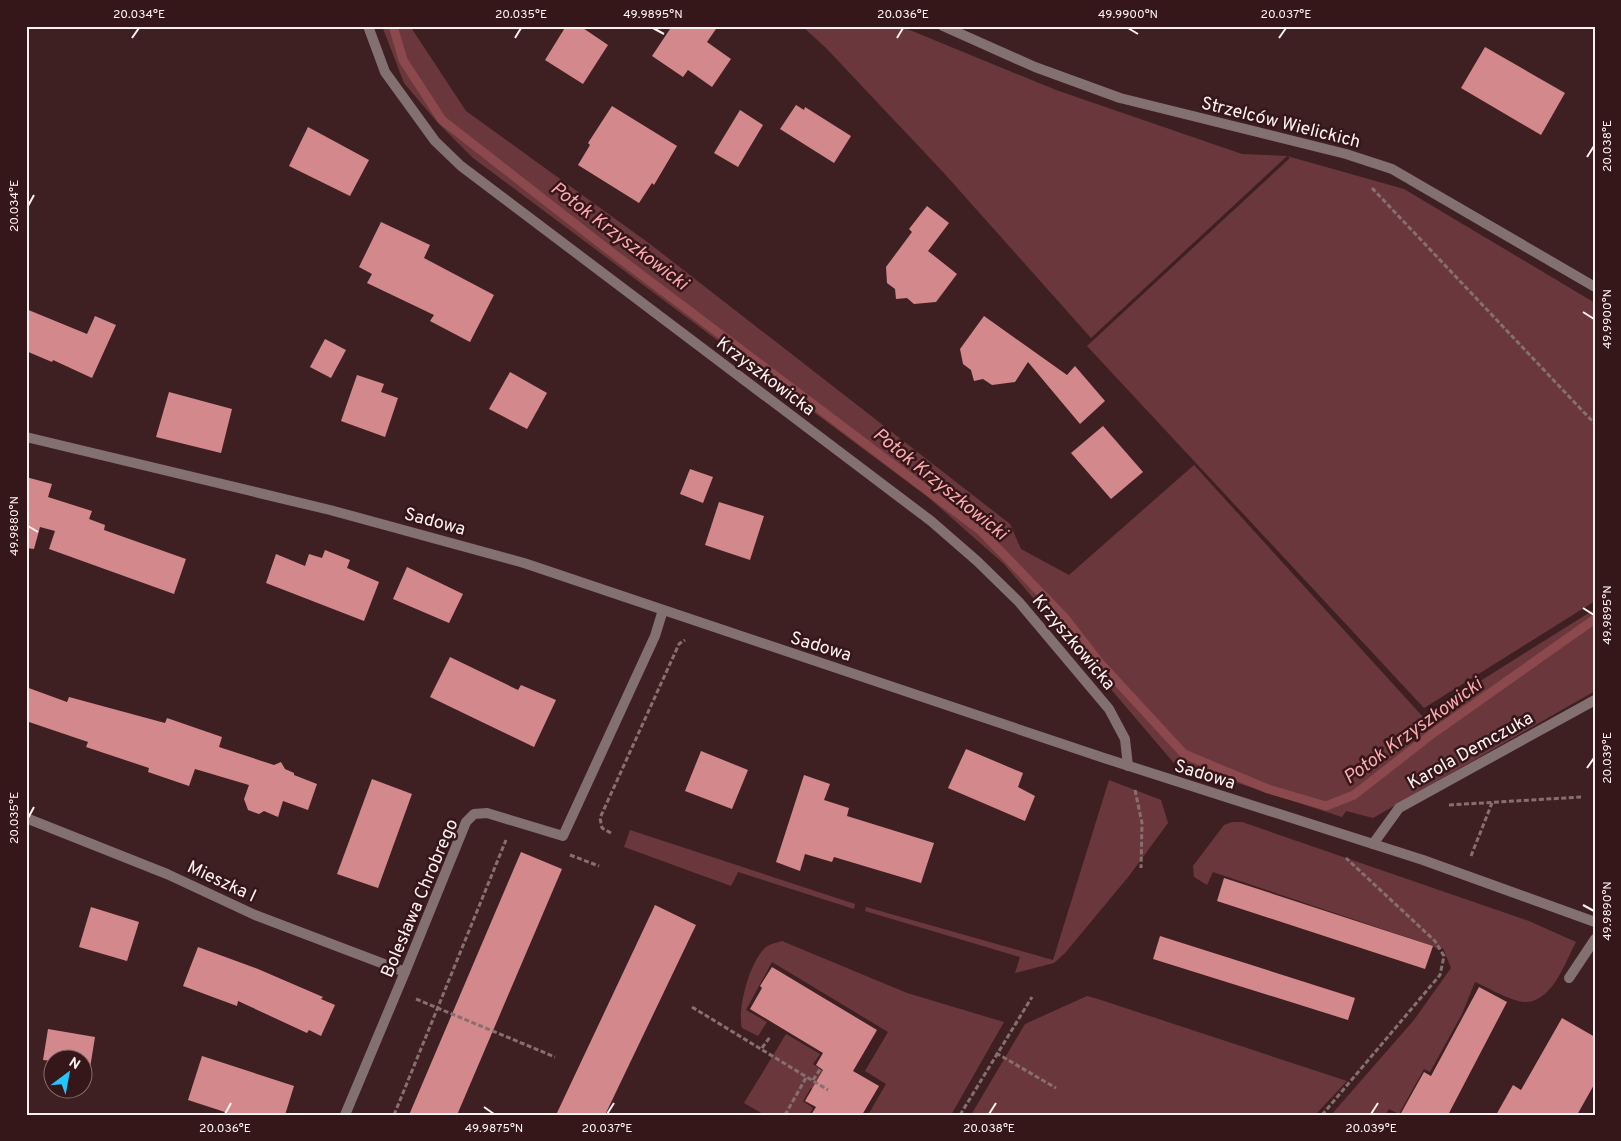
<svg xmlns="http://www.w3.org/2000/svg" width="1621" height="1141" font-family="Overpass,sans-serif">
  <rect width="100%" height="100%" fill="#3f2022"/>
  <g fill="#6a383c">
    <polygon points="382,26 410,26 466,111 650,244 1010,524 1021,549 1069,575 1194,465 1423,717 1595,609 1595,691 1373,818 1346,811 1342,817 1173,762 1004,564 929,498 473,158 438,123 404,83"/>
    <polygon points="802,26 900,26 1056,90 1242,154 1287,156 1404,189 1595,303 1595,601 1424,708 1087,346 1290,158 1287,156 1091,338 943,172 826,48"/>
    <polygon points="1109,780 1161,800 1168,823 1129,876 1065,953 1054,963 1015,973 1020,957 865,911 866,907 1053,960"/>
    <path d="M1232 822H1242L1529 921 1576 942C1565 962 1553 1001 1526 1002 1514 1003 1487 987 1475 982L1462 1014 1430 1072 1424 1069 1399 1114 1389 1109 1385 1115H1331L1414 1020 1451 968 1443 948 1438 950 1433 946 1213 872 1207 885 1194 877 1193 866 1224 825Z"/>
    <polygon points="630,830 855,904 854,909 738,872 731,886 624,847"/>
    <path d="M782 941 907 993 1004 1022 951 1115H868L886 1084 865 1071 888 1032 772 962 746 1010 767 1022 758 1036 742 1028C737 1008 750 963 764 949 768 944 776 943 782 941Z"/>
    <polygon points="1087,996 1098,999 1347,1081 1315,1115 971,1115 1025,1024"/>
    <polygon points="786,1034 820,1054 813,1064 826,1073 823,1096 811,1088 803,1101 813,1108 809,1115 765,1115 744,1103"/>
  </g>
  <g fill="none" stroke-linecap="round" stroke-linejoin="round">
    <polyline stroke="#8b484d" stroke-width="9" points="393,26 403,60 442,120 606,248 981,531 1065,618 1099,662 1184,754 1268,789 1326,806 1354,795 1432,734 1595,619"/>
  </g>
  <g fill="#d3888c">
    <polygon points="566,26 580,26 608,45 583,84 545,60"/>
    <polygon points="672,26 718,26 707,42 731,59 712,87 688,70 683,77 652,56"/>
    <polygon points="1485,47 1565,93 1541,135 1461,88"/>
    <polygon points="796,105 804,110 805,107 851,136 834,163 780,129"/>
    <polygon points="612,106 677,146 654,185 652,183 639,203 578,165 590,145 588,143"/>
    <polygon points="740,110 763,125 738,167 714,153"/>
    <polygon points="308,127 369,160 350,196 289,166"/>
    <polygon points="927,206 949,223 928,251 957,274 936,302 914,304 907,298 896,299 895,289 887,283 886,267 912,232 909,229"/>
    <polygon points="381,222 430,245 424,258 494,295 470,342 430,321 434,315 367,283 372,274 359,267"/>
    <polygon points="26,309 87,334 95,316 116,325 92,378 53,360 52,362 26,351"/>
    <polygon points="984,316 1067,375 1075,366 1105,401 1080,424 1028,362 1015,382 992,385 983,379 974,381 971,370 963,364 960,349"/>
    <polygon points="325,339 346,350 331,378 310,367"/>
    <polygon points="510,372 547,393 527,429 489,409"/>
    <polygon points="357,375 384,384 381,392 398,398 385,437 341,421"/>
    <polygon points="169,392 232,409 221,453 156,437"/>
    <polygon points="1103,426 1143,472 1111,499 1071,453"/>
    <polygon points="690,469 713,477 703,503 680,494"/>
    <polygon points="26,477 52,484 48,497 92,511 89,519 105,525 104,530 186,559 174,594 49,549 55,531 40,527 34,549 26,548"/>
    <polygon points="719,502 764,516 750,560 705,545"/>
    <polygon points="325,550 350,560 347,568 379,582 364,621 266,583 276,554 305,566 309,554 322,558"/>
    <polygon points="407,567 463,594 449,623 393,599"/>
    <polygon points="450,657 518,690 521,685 556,700 534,747 430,697"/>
    <polygon points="26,687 67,702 69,697 165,723 167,718 222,737 219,747 274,765 281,762 285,769 294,773 294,775 317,784 308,810 283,801 278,817 264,811 259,814 248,810 244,799 249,785 195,769 189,786 148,772 149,768 86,747 88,742 26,721"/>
    <polygon points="966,749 1023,773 1018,787 1035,796 1025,821 948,788"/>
    <polygon points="701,751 748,770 732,809 685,791"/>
    <polygon points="804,775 830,784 824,800 849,808 847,816 934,843 921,883 834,857 832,862 805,854 800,871 776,862"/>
    <polygon points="372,779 412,794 378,888 337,874"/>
    <polygon points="521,852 562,869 457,1115 409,1115"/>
    <polygon points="1224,878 1433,946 1425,969 1217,901"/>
    <polygon points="655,905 696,925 605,1115 556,1115"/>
    <polygon points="91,907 139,922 127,961 79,947"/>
    <polygon points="1160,936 1355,998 1348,1020 1153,959"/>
    <polygon points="198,947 258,969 323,997 321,999 335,1005 321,1036 309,1030 307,1033 238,1001 237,1006 183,986"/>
    <polygon points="772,967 877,1030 853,1071 879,1086 862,1115 811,1115 816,1107 805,1101 823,1070 816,1065 823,1053 750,1009 762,988 760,986"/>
    <polygon points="1479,987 1507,1002 1448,1115 1400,1115 1424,1072 1431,1076"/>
    <polygon points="1562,1018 1595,1037 1595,1083 1577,1115 1496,1115 1513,1085 1521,1090"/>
    <polygon points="48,1029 95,1037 90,1068 82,1067 82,1058 52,1058 52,1061 43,1060"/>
    <polygon points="202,1056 294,1086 285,1115 234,1115 188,1100"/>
  </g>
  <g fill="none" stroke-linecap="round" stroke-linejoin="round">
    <g stroke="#876f70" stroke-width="3" stroke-dasharray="5 2.5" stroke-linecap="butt">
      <polyline points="1372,188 1595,424"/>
      <polyline points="1135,790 1142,823 1141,868"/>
      <polyline points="1449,805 1581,797"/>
      <polyline points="611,833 602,828 600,818 679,644 685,640"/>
      <polyline points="570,855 599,866"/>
      <polyline points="1471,856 1492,803"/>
      <polyline points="416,999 555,1057"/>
      <polyline points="692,1007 828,1090"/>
      <polyline points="762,1048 770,1037"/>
      <polyline points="996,1053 1056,1088"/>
      <polyline points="813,1080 821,1068"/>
      <polyline points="394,1115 506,840"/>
      <polyline points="785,1115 807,1076"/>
      <polyline points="960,1115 1032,997"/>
      <polyline points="1322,1115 1440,975 1444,956 1435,941 1346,858"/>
    </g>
    <g stroke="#837172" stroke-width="10">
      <polyline points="1569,978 1595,939"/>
      <polyline points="345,1115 405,972"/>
    </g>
    <g stroke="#837172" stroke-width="10">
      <polyline points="368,26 385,72 435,141 461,166 931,521 977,561 1019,602 1109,709 1125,739 1128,766"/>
      <polyline points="943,26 1035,67 1120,98 1346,154 1392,169 1595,287"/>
      <polyline points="26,818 167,874 255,915 405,972 466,822 474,814 487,813 563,836 655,636 663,610"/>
      <polyline points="1373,844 1399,808 1595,700"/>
    </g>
    <polyline stroke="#837172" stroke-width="10" points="26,437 330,510 524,563 1104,758 1423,860 1595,922"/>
  </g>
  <path fill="none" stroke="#fef1f1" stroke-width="2" d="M653 28 664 34M1128 28 1138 34M132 38 139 28M515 38 521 28M897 38 903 28M1279 38 1286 28M1587 157 1594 146M28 206 34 195M1583 312 1594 319M28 526 38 532M1583 608 1594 615M1587 768 1594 758M28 818 34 807M1583 905 1594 911M484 1107 494 1114M225 1114 231 1103M607 1114 614 1103M989 1114 996 1103M1371 1114 1378 1103"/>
  <g text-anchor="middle" stroke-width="5" stroke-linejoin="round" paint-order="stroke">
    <g font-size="18" fill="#fef1f1" stroke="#351619">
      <text transform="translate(1281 122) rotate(14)" y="6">Strzelców Wielickich</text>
      <text transform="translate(766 376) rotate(37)" y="6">Krzyszkowicka</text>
      <text transform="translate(435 521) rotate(15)" y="6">Sadowa</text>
      <text transform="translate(1074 642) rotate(50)" y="6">Krzyszkowicka</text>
      <text transform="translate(821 646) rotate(17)" y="6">Sadowa</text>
      <text transform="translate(1470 750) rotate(-29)" y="6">Karola Demczuka</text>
      <text transform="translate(1205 774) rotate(17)" y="6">Sadowa</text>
      <text transform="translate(222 881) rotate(25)" y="6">Mieszka I</text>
      <text transform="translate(419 898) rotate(-67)" y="6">Bolesława Chrobrego</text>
    </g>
    <g font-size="19" font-style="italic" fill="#fcaaae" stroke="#351619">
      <text transform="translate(620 235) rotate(37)" y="7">Potok Krzyszkowicki</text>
      <text transform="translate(941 483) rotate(39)" y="7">Potok Krzyszkowicki</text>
      <text transform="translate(1412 730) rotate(-36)" y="7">Potok Krzyszkowicki</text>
    </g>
  </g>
  <rect width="1621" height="1141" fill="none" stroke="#351619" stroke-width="55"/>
  <g transform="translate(68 1074) rotate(32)"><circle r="24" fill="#351619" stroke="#856e6f"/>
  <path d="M0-4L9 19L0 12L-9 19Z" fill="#21c9fd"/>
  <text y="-8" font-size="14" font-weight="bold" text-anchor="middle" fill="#fef1f1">N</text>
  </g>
  <rect x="28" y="28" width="1566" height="1086" fill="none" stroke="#fef1f1" stroke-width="2"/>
  <g font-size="12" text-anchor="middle" fill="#fef1f1">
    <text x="139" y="18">20.034°E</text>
    <text x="521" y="18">20.035°E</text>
    <text x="653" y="18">49.9895°N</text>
    <text x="903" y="18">20.036°E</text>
    <text x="1128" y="18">49.9900°N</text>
    <text x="1286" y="18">20.037°E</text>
    <text transform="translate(1607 146) rotate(-90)" y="4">20.038°E</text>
    <text transform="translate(14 206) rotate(-90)" y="4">20.034°E</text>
    <text transform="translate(1607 319) rotate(-90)" y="4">49.9900°N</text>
    <text transform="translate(14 526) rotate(-90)" y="4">49.9880°N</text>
    <text transform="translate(1607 615) rotate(-90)" y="4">49.9895°N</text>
    <text transform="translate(1607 758) rotate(-90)" y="4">20.039°E</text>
    <text transform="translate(14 818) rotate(-90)" y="4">20.035°E</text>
    <text transform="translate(1607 911) rotate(-90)" y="4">49.9890°N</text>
    <text x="225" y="1132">20.036°E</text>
    <text x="494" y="1132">49.9875°N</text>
    <text x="607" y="1132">20.037°E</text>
    <text x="989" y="1132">20.038°E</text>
    <text x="1371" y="1132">20.039°E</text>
  </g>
</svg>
